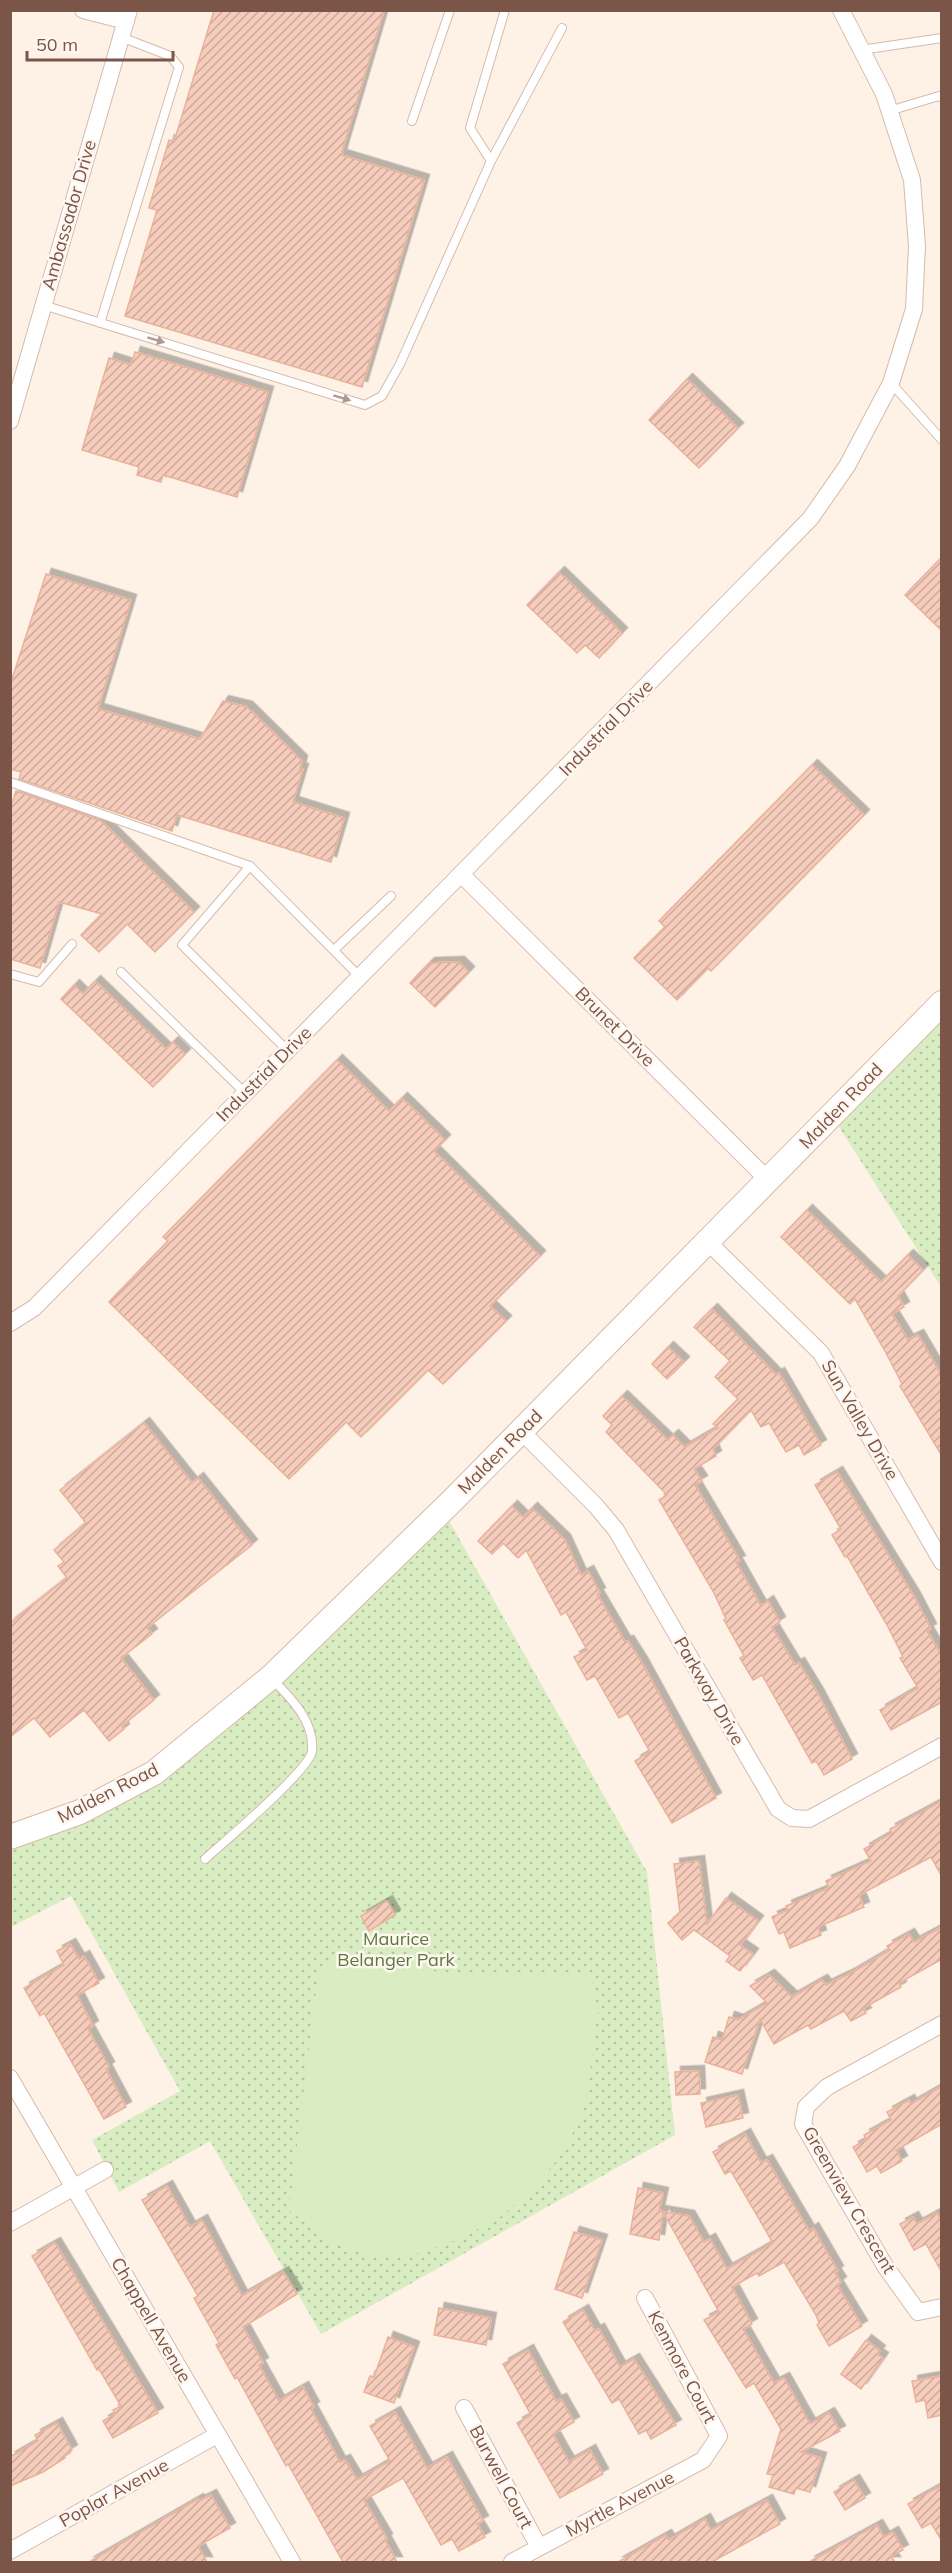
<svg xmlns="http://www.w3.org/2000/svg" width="952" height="2573" font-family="Mulish,sans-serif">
  <defs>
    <pattern id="grass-dots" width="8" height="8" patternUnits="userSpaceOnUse" patternTransform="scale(1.5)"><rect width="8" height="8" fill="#d9edc3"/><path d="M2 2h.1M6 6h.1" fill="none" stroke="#b5c3a0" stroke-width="1.8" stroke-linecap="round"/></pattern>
    <pattern id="building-hatch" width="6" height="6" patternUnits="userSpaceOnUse" patternTransform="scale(1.5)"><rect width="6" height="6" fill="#f6cdbc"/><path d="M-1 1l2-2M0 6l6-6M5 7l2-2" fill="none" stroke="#cca99b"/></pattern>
    <filter id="shadow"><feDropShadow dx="5.5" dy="-5.5" stdDeviation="0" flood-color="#0004"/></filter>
  </defs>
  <rect width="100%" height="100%" fill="#fef2e7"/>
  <g fill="url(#grass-dots)">
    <polygon points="941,1005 941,1287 832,1116"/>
    <polygon points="443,1510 647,1872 675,2135 321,2334 210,2141 119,2192 92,2140 180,2091 71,1896 11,1927 11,1833 129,1788"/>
  </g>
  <polygon fill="#d9edc3" points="332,1961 466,1974 590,1975 598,2011 586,2102 565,2151 536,2185 502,2216 457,2240 416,2254 374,2258 330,2242 289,2210 318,1974"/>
  <g fill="url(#building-hatch)" stroke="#eab19b" stroke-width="1.5" filter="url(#shadow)">
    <polygon points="214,10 384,10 341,155 424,180 362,387 125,316 157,210 149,208 150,204 169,140 174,142"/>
    <polygon points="135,352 268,392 237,497 163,475 161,482 137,475 139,467 82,450 109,358 131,365"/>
    <polygon points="687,379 738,428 699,468 649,420"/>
    <polygon points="942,557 942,631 905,595"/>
    <polygon points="559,572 622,633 599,658 585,645 577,653 527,605"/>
    <polygon points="46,574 131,600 98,709 200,739 223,701 247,707 302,761 300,769 303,769 293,802 344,818 331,862 177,815 172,831 19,779 21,772 10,769 10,685"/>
    <polygon points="812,765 864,815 711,971 708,968 677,1000 634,958 665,927 659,921"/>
    <polygon points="16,791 101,821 194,912 155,952 127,924 99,952 81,935 102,914 59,902 40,968 10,959 10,809"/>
    <polygon points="459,962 469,972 435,1007 410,983 429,963"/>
    <polygon points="95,981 166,1049 173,1042 185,1054 153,1087 61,999 74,985 83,994"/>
    <polygon points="337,1060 389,1111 402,1098 445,1140 434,1151 540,1256 490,1306 506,1321 443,1384 428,1370 361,1437 346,1422 289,1479 109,1302 168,1241 163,1237"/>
    <polygon points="807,1210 881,1282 908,1255 923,1270 898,1296 904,1307 892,1314 908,1340 918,1335 942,1376 942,1456 900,1386 902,1384 886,1353 855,1299 850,1304 781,1237"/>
    <polygon points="712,1309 776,1375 779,1373 821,1445 804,1455 799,1445 786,1452 769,1423 761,1427 751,1410 713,1449 716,1456 694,1469 702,1481 695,1485 740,1561 736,1562 761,1606 768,1601 780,1622 772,1627 795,1665 799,1663 818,1694 852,1759 824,1775 816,1761 812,1763 762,1675 753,1680 740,1658 744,1656 724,1620 726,1619 713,1591 659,1500 667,1495 606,1432 612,1425 603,1416 622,1396 668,1440 673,1435 685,1447 718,1428 713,1424 738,1399 715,1377 730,1361 694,1327"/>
    <polygon points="668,1347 684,1362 667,1379 652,1364"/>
    <polygon points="144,1423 192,1483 198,1478 252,1545 147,1628 152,1634 121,1658 154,1700 122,1726 124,1729 109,1741 84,1710 50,1737 34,1718 10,1737 10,1623 67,1578 58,1566 64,1562 54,1550 86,1523 60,1490"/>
    <polygon points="837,1472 915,1598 931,1629 927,1631 942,1656 942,1702 891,1730 880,1710 918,1688 900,1658 903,1657 887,1625 847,1556 845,1557 832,1535 841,1529 815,1485"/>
    <polygon points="512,1506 523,1517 532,1508 565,1540 581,1575 588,1571 600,1593 597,1594 625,1642 628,1641 642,1663 716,1798 672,1823 635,1761 650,1752 628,1713 619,1718 595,1676 587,1680 574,1657 587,1650 566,1612 561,1615 526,1550 518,1558 503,1543 492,1554 478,1541"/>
    <polygon points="942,1801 942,1877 931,1857 859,1895 864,1907 818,1927 821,1935 790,1948 784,1932 779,1934 772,1917 788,1910 786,1906 829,1888 826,1881 871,1861 864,1849 892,1833 890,1829"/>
    <polygon points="699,1861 707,1924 726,1898 758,1921 740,1945 753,1954 740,1971 726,1961 730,1956 694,1930 682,1940 668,1923 680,1913 674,1864"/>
    <polygon points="387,1901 395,1915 369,1931 361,1916"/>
    <polygon points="942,1927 942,1959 899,1983 901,1987 869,2005 863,2009 866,2013 851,2021 844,2011 811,2029 808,2025 774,2044 760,2019 742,2074 705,2062 713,2037 722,2040 729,2017 738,2020 767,2003 750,1986 769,1975 792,1997 822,1980 826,1985 851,1973 890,1950 887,1946 909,1934 914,1942"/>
    <polygon points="70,1944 79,1959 84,1956 99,1983 77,1995 93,2026 88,2029 109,2067 106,2069 126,2107 104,2119 44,2013 40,2016 24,1988 64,1965 57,1951"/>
    <polygon points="699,2071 700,2094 676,2095 675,2072"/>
    <polygon points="942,2086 942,2124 896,2150 902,2161 881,2173 877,2166 867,2172 853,2147 866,2140 864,2135 891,2120 887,2112 909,2100 911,2104"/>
    <polygon points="738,2095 743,2118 706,2127 701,2103"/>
    <polygon points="745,2134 761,2163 767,2160 809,2231 813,2228 838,2271 835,2273 841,2282 837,2285 862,2326 829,2346 817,2325 819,2323 816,2315 784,2262 759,2276 757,2273 732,2287 752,2324 743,2329 774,2383 784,2378 810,2424 829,2413 840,2431 801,2452 821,2458 810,2492 796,2488 794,2494 769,2487 773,2475 767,2474 781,2429 754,2383 746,2388 704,2320 719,2312 663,2212 659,2240 630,2234 638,2188 663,2193 659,2211 689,2216 704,2242 710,2239 727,2269 773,2243 731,2171 725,2174 713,2152"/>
    <polygon points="167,2186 190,2227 202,2220 242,2296 283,2272 297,2294 243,2327 263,2363 259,2365 279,2401 303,2387 314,2407 311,2409 340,2462 345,2460 357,2480 390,2461 370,2426 395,2412 427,2468 447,2457 483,2521 477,2524 485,2537 459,2551 452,2539 441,2545 403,2478 364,2500 387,2539 385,2540 397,2562 343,2562 288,2464 286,2466 237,2377 235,2379 216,2345 219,2343 194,2298 198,2296 142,2200"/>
    <polygon points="937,2213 942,2221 942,2273 926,2244 914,2250 900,2224 913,2217 917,2224"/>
    <polygon points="574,2232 602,2240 582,2298 555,2289"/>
    <polygon points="55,2243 158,2413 113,2438 103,2421 115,2414 113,2410 121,2406 99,2369 97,2370 32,2256"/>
    <polygon points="439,2308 491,2318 486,2345 434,2335"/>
    <polygon points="583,2310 595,2331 599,2329 620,2367 634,2359 676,2425 651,2439 646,2430 639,2434 619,2399 612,2403 563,2322"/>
    <polygon points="388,2337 414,2347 394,2403 364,2392 370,2376 374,2377"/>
    <polygon points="866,2340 880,2351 877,2354 883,2358 861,2389 841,2374"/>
    <polygon points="528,2350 556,2401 561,2399 574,2422 553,2434 569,2462 590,2450 603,2474 560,2498 517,2423 531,2415 503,2364"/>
    <polygon points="942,2376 942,2415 928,2418 925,2400 916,2402 912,2381"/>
    <polygon points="57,2423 72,2450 64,2455 65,2458 43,2472 10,2486 10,2457 38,2441 35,2435"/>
    <polygon points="854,2480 865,2498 845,2510 834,2492"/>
    <polygon points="942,2485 942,2541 931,2523 922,2528 908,2504"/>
    <polygon points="211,2495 230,2528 198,2546 207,2562 89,2562 198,2499 199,2501"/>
    <polygon points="767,2500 780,2524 712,2562 618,2562 666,2535 669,2540 705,2519 711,2530"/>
    <polygon points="877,2525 884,2537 893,2532 903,2550 891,2556 895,2562 809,2562"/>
  </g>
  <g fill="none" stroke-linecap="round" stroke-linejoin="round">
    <g stroke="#d4bbae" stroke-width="10">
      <g id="lane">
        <polyline points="861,50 942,38"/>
        <polyline points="889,111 939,96 942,98"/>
        <polyline points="412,121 450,10"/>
        <polyline points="491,161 470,128 505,10"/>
        <polyline points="43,305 365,405 382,396 400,364 491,161 562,28"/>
        <polyline points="100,323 179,67 170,56 121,37"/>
        <polyline points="891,383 942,440"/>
        <polyline points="10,782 250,866 360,977"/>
        <polyline points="250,866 182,945 288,1051"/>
        <polyline points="334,950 391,896"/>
        <polyline points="121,972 245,1093"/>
        <polyline points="10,974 39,982 72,944"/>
        <path d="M205 1859C224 1842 310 1770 312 1751 315 1722 291 1698 273 1680"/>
      </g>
    </g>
    <g stroke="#d4bbae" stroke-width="18">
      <g id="street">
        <polyline points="83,10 126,21"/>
        <polyline points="10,421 129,10"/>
        <polyline points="461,874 768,1180"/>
        <polyline points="708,1242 821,1353 942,1562"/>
        <polyline points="10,1323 34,1308 810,519 847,466 891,383 914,309 917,246 912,180 884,94 841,10"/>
        <polyline points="521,1431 596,1506 616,1530 778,1809 792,1818 809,1819 942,1746"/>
        <polyline points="942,2024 827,2087 806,2107 803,2124 885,2266 918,2312 942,2307"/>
        <polyline points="10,2078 292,2562"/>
        <polyline points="10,2223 105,2170"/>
        <polyline points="464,2408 539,2547"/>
        <polyline points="10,2551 217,2435"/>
        <polyline points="512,2562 703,2460 719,2436 645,2298"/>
      </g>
    </g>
    <g stroke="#d7baaa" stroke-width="26">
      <polyline id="secondary" points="10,1837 80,1812 154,1773 271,1677 453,1500 942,1003"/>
    </g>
    <use href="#lane" stroke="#fff" stroke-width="8"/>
    <use href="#street" stroke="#fff" stroke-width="16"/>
    <use href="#secondary" stroke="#fff" stroke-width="24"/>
  </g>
  <defs><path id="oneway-solid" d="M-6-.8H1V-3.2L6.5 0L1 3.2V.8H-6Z" transform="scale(1.5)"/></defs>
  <g fill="#af9991">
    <use href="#oneway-solid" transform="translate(156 340) rotate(17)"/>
    <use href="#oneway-solid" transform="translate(342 398) rotate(17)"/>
  </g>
  <g text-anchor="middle" stroke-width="5" stroke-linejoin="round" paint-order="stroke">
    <g font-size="18" fill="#7a5548" stroke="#fff7ef">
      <text transform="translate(69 215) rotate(-74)" y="6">Ambassador Drive</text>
      <text transform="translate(606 728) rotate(-46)" y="6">Industrial Drive</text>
      <text transform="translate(615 1027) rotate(45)" y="6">Brunet Drive</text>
      <text transform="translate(264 1074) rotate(-45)" y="6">Industrial Drive</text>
      <text transform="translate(841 1106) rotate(-46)" y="6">Malden Road</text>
      <text transform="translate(860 1420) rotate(60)" y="6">Sun Valley Drive</text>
      <text transform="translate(500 1452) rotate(-45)" y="6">Malden Road</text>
      <text transform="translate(709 1691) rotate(60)" y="6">Parkway Drive</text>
      <text transform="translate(108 1793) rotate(-27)" y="6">Malden Road</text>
      <text transform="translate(849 2200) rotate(60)" y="6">Greenview Crescent</text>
      <text transform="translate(151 2320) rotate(60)" y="6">Chappell Avenue</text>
      <text transform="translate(682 2367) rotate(62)" y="6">Kenmore Court</text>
      <text transform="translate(501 2477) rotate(62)" y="6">Burwell Court</text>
      <text transform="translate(114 2493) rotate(-29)" y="6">Poplar Avenue</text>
      <text transform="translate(620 2504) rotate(-28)" y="6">Myrtle Avenue</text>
    </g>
    <g font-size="18" fill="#567b3c" stroke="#fff7ef">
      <text x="396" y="1945">Maurice<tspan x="396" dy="21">Belanger Park</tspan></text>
    </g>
  </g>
  <rect width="952" height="2573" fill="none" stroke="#7a5548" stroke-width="24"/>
  <path d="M27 51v9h146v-9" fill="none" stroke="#7a5548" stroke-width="3"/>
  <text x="36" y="51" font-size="18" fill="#7a5548" stroke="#fff7ef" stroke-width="4.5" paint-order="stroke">50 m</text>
</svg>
